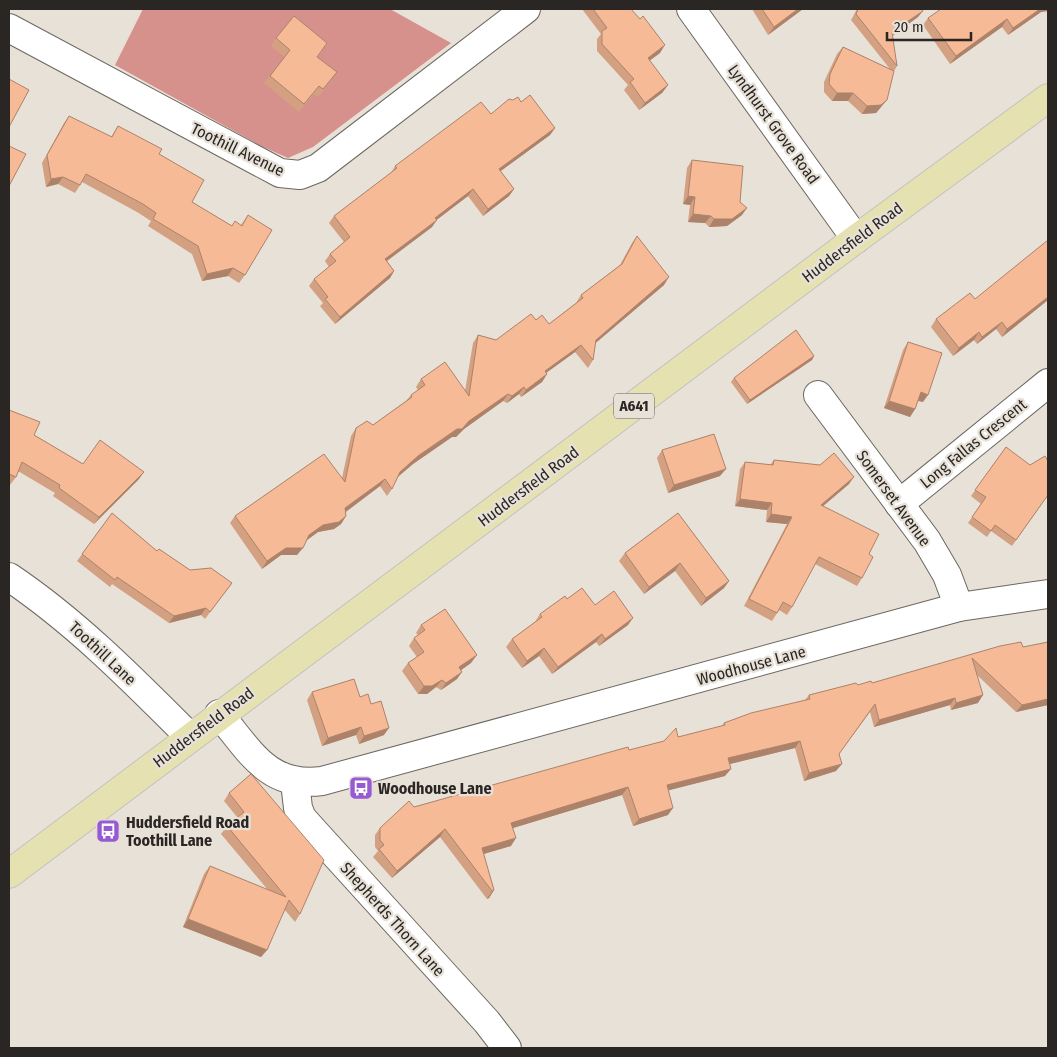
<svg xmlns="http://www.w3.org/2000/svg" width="1057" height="1057" font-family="'Fira Sans Condensed',sans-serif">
  <rect width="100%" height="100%" fill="#e7e1d8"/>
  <path fill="#d7918c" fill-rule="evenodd" d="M143 9H390L451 43 313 147 288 158 261 146 115 65ZM322 51 311 64 318 96 314 93 299 111 285 58Z"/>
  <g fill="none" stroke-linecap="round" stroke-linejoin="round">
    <g stroke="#6c675f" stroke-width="30">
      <g id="street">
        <polyline points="691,9 856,239"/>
        <polyline points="9,28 280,173 300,175 318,168 526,9"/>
        <polyline points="818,395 927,541 947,575 959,607"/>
        <polyline points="899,504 1048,383"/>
        <path d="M219 714C250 751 268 788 322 781L959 607 1048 594"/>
        <polyline points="295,782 298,808 302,818 487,1022 507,1048"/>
      </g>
    </g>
    <g stroke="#6c675f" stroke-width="30">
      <path id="secondary" d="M9 577C76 622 133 680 190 737"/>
    </g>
    <g stroke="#c3c2c1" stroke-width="30">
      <polyline id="primary" points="9,874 856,239 1048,98"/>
    </g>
    <use href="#street" stroke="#fff" stroke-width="28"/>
    <use href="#secondary" stroke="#fff" stroke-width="28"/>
    <use href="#primary" stroke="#e5e1b0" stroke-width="28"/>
  </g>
  <g fill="#d4a082">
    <polygon points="582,9 631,9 660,53 649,61 668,85 662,93 639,110 624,90 628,85 597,51 597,39 601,34"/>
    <polygon points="752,9 803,9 768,35"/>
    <polygon points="857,9 922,9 918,17 892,35 897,66 894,71 881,107 876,113 862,114 848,101 832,101 824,92 824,82 837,54 843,47 890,69 851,20"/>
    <polygon points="1048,9 1048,11 1041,12 1008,35 1002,27 950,64 923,25 928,18"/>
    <polygon points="276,38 327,43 317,57 331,80 318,97 314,93 299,112 264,83 284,57 271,46"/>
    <polygon points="513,100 521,102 555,128 550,135 500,171 514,189 509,196 483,216 468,196 436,220 432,227 387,261 394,271 390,278 335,324 320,306 323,303 309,286 314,279 329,267 325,261 330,254 344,242 329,223 334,216 391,173 395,166 491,114"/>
    <polygon points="69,116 111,137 118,126 159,154 192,202 231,226 241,225 248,215 245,275 239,283 228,276 202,281 192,254 148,226 151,221 137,212 82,182 75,193 58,184 46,187 42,163 64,123"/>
    <polygon points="692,160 740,202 742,215 727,226 709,227 705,223 688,222 690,205 683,204 687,168"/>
    <polygon points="637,236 664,285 595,343 593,360 588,368 575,352 546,373 547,374 542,382 521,397 519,394 507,403 503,401 464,429 456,437 452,437 413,464 398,477 392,489 387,496 380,486 346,512 346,516 341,524 334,529 318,532 306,541 297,555 281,555 262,569 230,523 235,516 342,478 351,436 356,428 373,425 406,401 411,395 418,390 416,387 421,379 465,391 473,343 478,335 496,340 536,320 549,324 576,303 581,295 620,265 632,243"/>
    <polygon points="975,299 1048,300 1002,337 996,329 977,344 974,340 953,356 931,327 936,319"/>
    <polygon points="908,342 923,402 918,401 915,409 910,417 884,408 903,350"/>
    <polygon points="814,356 812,360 747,404 731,382 734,378"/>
    <polygon points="9,410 34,435 83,464 139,479 94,524 53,496 55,493 18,471 16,477 10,485 9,484"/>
    <polygon points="1006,447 1048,495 1012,546 991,531 987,537 968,523 981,504 971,496"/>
    <polygon points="662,450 720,476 668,493 657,458"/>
    <polygon points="774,460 849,484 823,506 869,554 862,578 857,586 815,564 792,607 787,615 779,610 772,621 744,606 787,524 766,522 767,510 735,506 740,469 745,462 770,465"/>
    <polygon points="112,513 157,551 190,570 232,583 205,619 201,615 169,623 112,584 110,587 77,561"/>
    <polygon points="678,513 729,581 724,588 701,606 675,571 644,594 619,561 625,553"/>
    <polygon points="567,599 595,605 628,625 599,646 596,642 552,674 539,656 522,668 506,647 512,639 535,622 540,614"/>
    <polygon points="421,625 471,663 461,670 457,679 441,690 436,687 427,694 418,694 402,671 408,663 417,657 409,646 414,638 418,635 416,633"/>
    <polygon points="1048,642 1048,705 1016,712 977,675 978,703 951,710 950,705 874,727 870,712 839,754 836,771 804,781 795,748 729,764 725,776 669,790 668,815 633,826 622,795 513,828 511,846 483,854 494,890 489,898 487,899 440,837 392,878 373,857 378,851 375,847 375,835 380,828 414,807 722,726 724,723 805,700 809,695 872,683 1023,647"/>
    <polygon points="312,692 360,697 371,704 384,735 359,744 356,735 322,746 307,700"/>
    <polygon points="251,774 300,914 295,922 284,909 267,950 261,957 183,927 204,874 210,866 268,890 221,834 227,826 237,817 224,801 229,793"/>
  </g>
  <g fill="#ad826a">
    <polygon points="798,9 803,9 768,35 774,27"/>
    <polygon points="1040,9 1048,9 1048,11 1041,12 1008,35 1013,28"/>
    <polygon points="923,11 918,17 888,39 892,32"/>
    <polygon points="1007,19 1002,27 950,64 956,56"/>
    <polygon points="665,45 660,53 642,66 648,58"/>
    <polygon points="668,85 662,93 639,110 645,103"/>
    <polygon points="837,93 853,93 848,101 832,101"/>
    <polygon points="887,100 876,113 862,114 867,106"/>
    <polygon points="555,128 550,135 494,176 499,169"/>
    <polygon points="63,177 58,184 46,187 51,179"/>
    <polygon points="473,189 468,196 430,225 435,218"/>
    <polygon points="514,189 509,196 483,216 488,209"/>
    <polygon points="688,196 695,197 690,205 683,204"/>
    <polygon points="747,208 742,215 727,226 709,227 714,219"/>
    <polygon points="693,214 711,216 705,223 688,222"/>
    <polygon points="437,220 432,227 380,266 385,259"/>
    <polygon points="233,268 228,276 202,281 207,274"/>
    <polygon points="394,271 390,278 335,324 340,317"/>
    <polygon points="669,277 664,285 591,347 596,340"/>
    <polygon points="1048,297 1048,300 1002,337 1007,329"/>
    <polygon points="1002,322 996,329 977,344 982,337"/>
    <polygon points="979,332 974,340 953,356 959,348"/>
    <polygon points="581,345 575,352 539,378 545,371"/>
    <polygon points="814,356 812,360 747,404 750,400"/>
    <polygon points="547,374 542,382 521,397 526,390"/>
    <polygon points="524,387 519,394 507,403 512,396"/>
    <polygon points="921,392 928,395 923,402 916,400"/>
    <polygon points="508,394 503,401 464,429 456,437 452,437 413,464 395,479 400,472 418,456"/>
    <polygon points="889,401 915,409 910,417 884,408"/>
    <polygon points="726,469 720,476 668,493 674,485"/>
    <polygon points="144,472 139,479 94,524 99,517"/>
    <polygon points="854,477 849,484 816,512 821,505"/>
    <polygon points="385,479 380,486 340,516 345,508"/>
    <polygon points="740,499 772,503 767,510 735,506"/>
    <polygon points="771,514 792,517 787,524 766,522"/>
    <polygon points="346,516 341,524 334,529 318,532 304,542 309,535 323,525"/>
    <polygon points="286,548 303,548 297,555 281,555 262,569 267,561"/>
    <polygon points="680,563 675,571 644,594 649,587"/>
    <polygon points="729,581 724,588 701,606 706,598"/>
    <polygon points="206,608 201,615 169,623 174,616"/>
    <polygon points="633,618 628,625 599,646 605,639"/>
    <polygon points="602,634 596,642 552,674 558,667"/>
    <polygon points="544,648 539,656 522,668 527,661"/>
    <polygon points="477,655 471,663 454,675 459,667"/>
    <polygon points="462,672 457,679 441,690 446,683"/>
    <polygon points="442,680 436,687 427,694 418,694 424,686"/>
    <polygon points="983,695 978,703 951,710 956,703"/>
    <polygon points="955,698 950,705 874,727 879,720"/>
    <polygon points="1048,699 1048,705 1016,712 1022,705"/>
    <polygon points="361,727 356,735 322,746 328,738"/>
    <polygon points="389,728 384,735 359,744 364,736"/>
    <polygon points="800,741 795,748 722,766 728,758"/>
    <polygon points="842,764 836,771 804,781 809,773"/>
    <polygon points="731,769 725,776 662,792 667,785"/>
    <polygon points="628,787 622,795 506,830 511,823"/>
    <polygon points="673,808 668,815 633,826 639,819"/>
    <polygon points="445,829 440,837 392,878 397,871"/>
    <polygon points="516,838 511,846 477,856 482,848"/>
    <polygon points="494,890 489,898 487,899 492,891"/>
    <polygon points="188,919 267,950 261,957 183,927"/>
  </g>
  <g fill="#f7ba97" stroke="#ad826a">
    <polygon points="593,9 631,9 640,19 643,16 665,45 648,58 668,85 645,103 630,82 634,79 602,44 602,31 607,28"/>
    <polygon points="762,9 798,9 774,27"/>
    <polygon points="858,9 922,9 923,11 892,32 897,66 856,14"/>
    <polygon points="941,9 1040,9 1013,28 1007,19 956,56 928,18"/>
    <polygon points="294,16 327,43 317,57 337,72 323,89 319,86 304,104 270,76 290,50 276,38"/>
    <polygon points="843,47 894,71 887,100 881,105 867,106 853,93 837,93 829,84 830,74"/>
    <polygon points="9,79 29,90 9,127"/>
    <polygon points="530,95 555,128 499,169 514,189 488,209 473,189 435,218 437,220 385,259 394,271 340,317 325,299 328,297 314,279 336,261 330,254 350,237 334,216 397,168 395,166 481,102 491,114 509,99 513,100 518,97 521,102"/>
    <polygon points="69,116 112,137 118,126 162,149 159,154 204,180 192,202 232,226 235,221 242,226 248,215 272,230 245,275 233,268 207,274 198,246 153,219 156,213 143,204 86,174 80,185 63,177 51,179 47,155"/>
    <polygon points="9,146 26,154 9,186"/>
    <polygon points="692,160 743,166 740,202 747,208 732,219 714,219 711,216 693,214 695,197 688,196"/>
    <polygon points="637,236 669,277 596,340 593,360 581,345 545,371 547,374 526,390 524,387 512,396 508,394 469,421 462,429 457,429 418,456 400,472 392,489 385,479 345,508 346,516 339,522 323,525 309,535 303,548 286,548 267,561 235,516 324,454 345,482 356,428 367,421 373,425 412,397 411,395 425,385 421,379 445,362 469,396 478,335 496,340 531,314 536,320 542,315 549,324 583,298 581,295 622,264"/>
    <polygon points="1048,240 1048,297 1007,329 1002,322 982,337 979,332 959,348 936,319 970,293 975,299"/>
    <polygon points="796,330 814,356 750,400 734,378"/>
    <polygon points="908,342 942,353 928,395 921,392 915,409 889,401"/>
    <polygon points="9,410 40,422 34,435 83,464 100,440 144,472 99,517 59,488 60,485 22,462 16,477 9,474"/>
    <polygon points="714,434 726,469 674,485 662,450"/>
    <polygon points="1006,447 1030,465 1045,456 1048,461 1048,495 1016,540 995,525 991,531 972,517 986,497 975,490"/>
    <polygon points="834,453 854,477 821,505 879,534 869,554 873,557 862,578 819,557 792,607 783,602 777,613 749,599 792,517 771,514 772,503 740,499 745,462 773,465 774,460 820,465"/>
    <polygon points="112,513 157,551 159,549 190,570 211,568 232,583 210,612 206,608 174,616 117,577 115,580 82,554"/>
    <polygon points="678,513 729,581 706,598 680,563 649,587 625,553"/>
    <polygon points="582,588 595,605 614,591 633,618 605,639 602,634 558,667 544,648 527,661 512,639 542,617 540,614 565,596 567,599"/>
    <polygon points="445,609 477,655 459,667 462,672 446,683 442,680 432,686 424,686 408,663 424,652 414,638 425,630 421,625"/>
    <polygon points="1021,642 1023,647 1048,642 1048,699 1022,705 972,658 983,695 956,703 955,698 879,720 875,704 839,754 842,764 809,773 800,741 728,758 731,769 667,785 673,808 639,819 628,787 511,823 516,838 482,848 494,890 492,891 445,829 397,871 379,849 384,845 380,840 380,828 409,801 414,807 628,747 629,750 664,741 676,728 678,737 725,725 724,723 751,713 810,699 809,695 856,683 858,685 871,681 872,683 1000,646"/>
    <polygon points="354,679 360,697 368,694 371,704 381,701 389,728 364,736 361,727 328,738 312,692"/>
    <polygon points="251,774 324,860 300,914 289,900 267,950 188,919 210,866 286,897 227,826 244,812 229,793"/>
  </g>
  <defs>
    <g id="bus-square" transform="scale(1.25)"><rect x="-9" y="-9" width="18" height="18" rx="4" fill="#965bd2" stroke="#e7e1d8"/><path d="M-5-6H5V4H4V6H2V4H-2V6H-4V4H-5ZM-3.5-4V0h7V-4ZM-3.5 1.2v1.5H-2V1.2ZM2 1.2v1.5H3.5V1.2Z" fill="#fff"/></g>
  </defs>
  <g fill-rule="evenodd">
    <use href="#bus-square" x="361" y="788"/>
    <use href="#bus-square" x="108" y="831"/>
  </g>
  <g text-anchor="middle" stroke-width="4.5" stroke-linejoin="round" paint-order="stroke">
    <rect fill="#e7e1d8" stroke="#625e59" stroke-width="1" x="614" y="393.5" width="40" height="25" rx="4"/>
    <g font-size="15" font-weight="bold" fill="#292623">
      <text x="634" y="411">A641</text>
    </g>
    <g font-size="16" fill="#292623" stroke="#e7e1d8">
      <text transform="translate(774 124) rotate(54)" y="6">Lyndhurst Grove Road</text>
      <text transform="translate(238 149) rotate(26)" y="6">Toothill Avenue</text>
      <text transform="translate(852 242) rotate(-37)" y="6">Huddersfield Road</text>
      <text transform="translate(973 443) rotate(-39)" y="6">Long Fallas Crescent</text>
      <text transform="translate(528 486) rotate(-37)" y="6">Huddersfield Road</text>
      <text transform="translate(894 498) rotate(54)" y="6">Somerset Avenue</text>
      <text transform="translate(103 653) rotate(43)" y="6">Toothill Lane</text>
      <text transform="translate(751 665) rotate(-15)" y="6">Woodhouse Lane</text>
      <text transform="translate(203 727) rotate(-37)" y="6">Huddersfield Road</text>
      <text transform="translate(393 919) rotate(48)" y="6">Shepherds Thorn Lane</text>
    </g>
    <g font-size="16" font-weight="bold" fill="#292623" stroke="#e7e1d8" text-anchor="start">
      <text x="378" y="794">Woodhouse Lane</text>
      <text x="126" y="828">Huddersfield Road<tspan x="126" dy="18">Toothill Lane</tspan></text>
    </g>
  </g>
  <rect width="1057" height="1057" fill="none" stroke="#292623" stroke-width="20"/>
  <path d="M887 32v8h84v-8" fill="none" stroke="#292623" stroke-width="2.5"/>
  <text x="894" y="32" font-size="15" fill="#292623" stroke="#e7e1d8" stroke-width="4" paint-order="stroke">20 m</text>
</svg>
